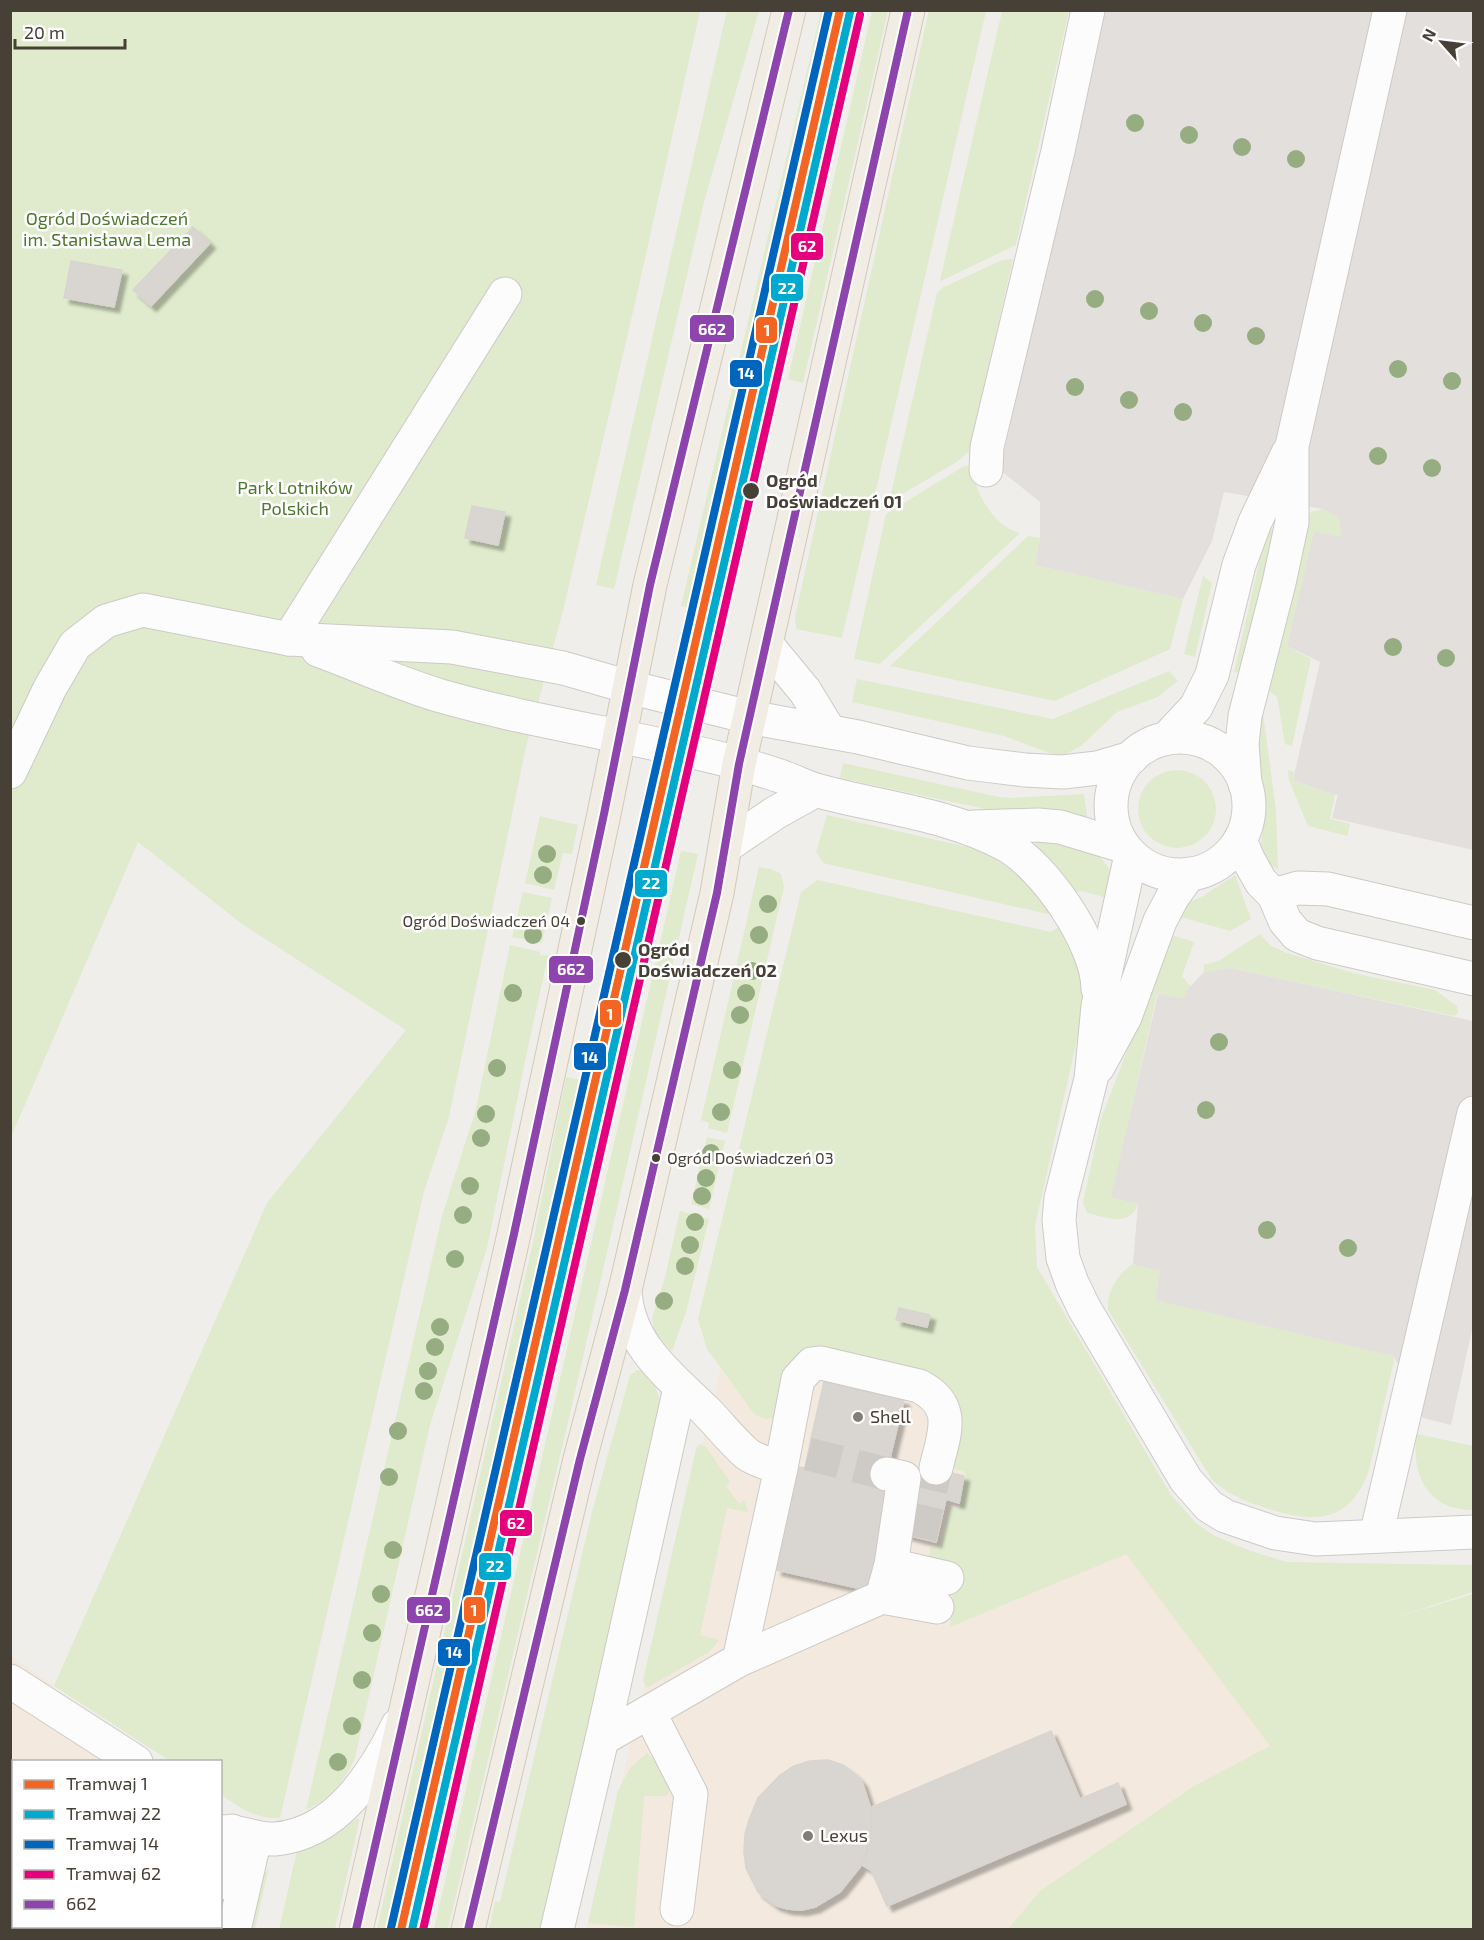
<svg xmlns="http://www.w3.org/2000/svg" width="1484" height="1940" font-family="'Exo 2',sans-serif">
  <defs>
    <filter id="shadow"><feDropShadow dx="5.5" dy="5.5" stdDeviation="1.5" flood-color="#0004"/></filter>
  </defs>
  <rect width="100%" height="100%" fill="#f0eeeb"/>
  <g fill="#f3e9de">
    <polygon points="721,1366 755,1415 787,1375 919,1373 966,1475 958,1509 950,1507 940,1549 954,1572 950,1627 1126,1553 1271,1747 1194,1786 1040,1891 1008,1929 586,1930"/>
    <polygon points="10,1655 54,1686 38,1719 107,1761 14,1762 14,1926 220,1926 221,1831 241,1844 222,1929 11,1929"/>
  </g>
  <g fill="#e0eacc">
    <polygon points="727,10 759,11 704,202 614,589 596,585"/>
    <polygon points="929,10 986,11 842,638 796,629 795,617"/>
    <path d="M11 11H700L636 299 563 611 526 747 449 1117 424 1191 280 1818C256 1820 240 1807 221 1795L220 1762 170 1761 54 1686 267 1203 406 1030 242 924 138 842 11 1137Z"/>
    <polygon points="821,11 829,11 693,609 681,606"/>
    <polygon points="872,11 888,11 803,383 788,379"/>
    <polygon points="1002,11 1069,11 1016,245 941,281 940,280"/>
    <polygon points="1013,259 969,451 958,461 889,502 937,293 944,287 1002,260"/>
    <path d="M964 466H970C977 493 991 525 1020 533L880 664 854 659 886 514Z"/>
    <polygon points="1323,509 1339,518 1341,537 1314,531 1287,646 1311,659 1292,746 1285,744 1277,697 1265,688 1301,525 1311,512"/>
    <polygon points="1267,528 1277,530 1244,674 1234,672"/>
    <polygon points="1028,536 1040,538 1035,565 1183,599 1170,649 1055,701 890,666"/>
    <polygon points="1203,576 1212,583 1195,657 1184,654"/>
    <polygon points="1169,671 1178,681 1158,697 1117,712 1081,746 1066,754 1055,755 1004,736 852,702 857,679 1053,719"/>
    <polygon points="1261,708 1263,713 1276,811 1278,869 1264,861 1260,850 1266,806 1262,786 1255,764"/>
    <polygon points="843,763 999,797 1010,798 1084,794 1088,823 995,811 840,778"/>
    <circle cx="1177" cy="809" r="39"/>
    <polygon points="1288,770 1294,772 1293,780 1335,795 1330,819 1350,824 1347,836 1308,826 1289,780"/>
    <polygon points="827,815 989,852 1010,862 1050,912 1048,914 823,863 816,852"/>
    <polygon points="540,816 578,825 572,854 563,853 554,890 525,883"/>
    <polygon points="1047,838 1096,852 1108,867 1114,883 1111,899 1082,891 1073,893 1035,843"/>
    <polygon points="681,851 698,854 570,1414 448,1929 434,1929"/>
    <polygon points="759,867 771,869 781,874 784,887 727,1133 708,1128 709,1123 701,1120"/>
    <polygon points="1235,875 1251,919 1230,931 1177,916 1188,903 1203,896"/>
    <polygon points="817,880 1051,932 1060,926 1074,945 1085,1004 1035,1226 1037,1267 1171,1495 1196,1523 1213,1535 1248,1550 1287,1562 1473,1565 1473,1592 1391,1619 1473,1594 1473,1929 1008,1929 1040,1891 1194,1786 1270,1746 1126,1554 950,1627 954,1572 928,1561 931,1547 940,1549 950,1507 959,1509 966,1475 963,1471 947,1466 956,1419 826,1352 778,1417 765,1419 755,1415 707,1349 698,1319 801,892"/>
    <polygon points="523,892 552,898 542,943 512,937"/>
    <polygon points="1260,934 1271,946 1287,953 1353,973 1435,990 1457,1006 1458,1013 1454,1016 1231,968 1204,972 1204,965 1220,960"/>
    <path d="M1171 935 1194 942 1182 976 1190 986 1184 999 1157 994 1112 1196 1138 1203C1132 1228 1104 1217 1087 1213L1083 1203 1101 1119Z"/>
    <path d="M510 945 540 952V955L548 956 525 1061 487 1248 430 1425 355 1758C344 1783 330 1798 306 1810L442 1216 476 1109Z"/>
    <polygon points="566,1077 585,1081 391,1929 377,1929 533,1242"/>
    <polygon points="707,1137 725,1141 709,1209 691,1204"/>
    <polygon points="680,1211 709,1219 686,1312 672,1351 655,1336 652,1318 665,1277"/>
    <path d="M1133 1264 1160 1271 1155 1300 1395 1356 1369 1470C1351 1522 1316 1524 1269 1509 1247 1502 1229 1495 1212 1480L1108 1310C1106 1292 1118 1273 1133 1264Z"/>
    <polygon points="637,1370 644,1370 654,1382 661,1404 542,1929 489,1930 495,1901 500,1902 592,1512 630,1375"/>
    <path d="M1417 1434 1473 1446V1510C1428 1511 1410 1474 1417 1434Z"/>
    <polygon points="700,1444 706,1447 730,1482 726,1486 739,1504 744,1500 748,1510 747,1512 727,1508 700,1635 719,1640 709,1652 648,1687 645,1685 643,1680 696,1449"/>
    <polygon points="647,1753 657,1762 670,1790 666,1796 644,1796 634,1927 588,1923 618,1791 630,1768"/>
    <polygon points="356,1819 359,1819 359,1822 335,1929 279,1930 297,1850 327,1840"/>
    <polygon points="269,1867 255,1929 244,1930 257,1886"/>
  </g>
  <g fill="#e2dfdc">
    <polygon points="1105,11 1473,11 1473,850 1332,818 1338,794 1335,795 1293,780 1320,662 1287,646 1314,531 1341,537 1339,518 1323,509 1224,492 1212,541 1183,599 1035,565 1040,538 1040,502 1000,470"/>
    <polygon points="1231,968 1473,1021 1473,1325 1451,1425 1423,1418 1394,1356 1155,1300 1160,1271 1133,1264 1138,1204 1111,1197 1158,994 1184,999 1187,990 1204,972"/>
  </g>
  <g fill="#d9d6d2" stroke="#d8d5d1" stroke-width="1.5" filter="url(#shadow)">
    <polygon points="193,227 210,243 151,306 133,290"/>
    <polygon points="71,261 122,270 114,307 64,298"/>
    <polygon points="472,506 505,512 498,545 465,538"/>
    <polygon points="899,1308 930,1315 927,1327 896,1320"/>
    <polygon points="824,1382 904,1400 891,1453 812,1434"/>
    <polygon points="812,1434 891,1453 884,1487 890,1488 867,1590 776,1570 798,1467 805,1468"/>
    <polygon points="920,1465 964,1476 959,1503 946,1499 936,1542 903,1534"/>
    <polygon points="1051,1731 1089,1820 887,1906 871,1870 862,1865 868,1852 872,1832 872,1807"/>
    <polygon points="828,1760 843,1765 854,1773 862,1782 871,1809 871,1838 860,1867 840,1892 815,1907 802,1910 787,1909 775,1905 758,1892 746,1868 744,1852 745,1834 749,1820 758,1798 780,1775 794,1766 810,1761"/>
    <polygon points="10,1776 14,1777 14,1862 10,1861"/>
    <polygon points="1118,1783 1126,1804 1089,1820 1080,1799"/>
    <polygon points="99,1926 112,1926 125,1930 98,1930"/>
  </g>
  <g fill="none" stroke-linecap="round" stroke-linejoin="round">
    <g stroke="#cecbc7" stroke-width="33" stroke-dasharray="33 16" stroke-linecap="butt">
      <polyline points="808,1454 887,1474"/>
      <polyline points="920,1538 936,1468"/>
    </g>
    <g stroke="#cdcac7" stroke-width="35">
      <g id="minor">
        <polyline points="986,470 987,447 1058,151 1088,10"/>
        <polyline points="289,639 505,294"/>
        <polyline points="767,645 805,691 830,732"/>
        <path d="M318 650C359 665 400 684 441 696 539 724 640 737 738 763 753 768 770 772 785 778 797 782 807 788 819 791 881 808 949 814 1006 845 1045 867 1098 944 1098 989"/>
        <polyline points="1168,737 1196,707 1212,675 1239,565 1255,522 1288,453"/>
        <circle cx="1180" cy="806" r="69"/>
        <polyline points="10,772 50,688 75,645 106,621 143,610 289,639 452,647 563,668 629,687 749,717 858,737 968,763 1025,770 1063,772 1097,768 1131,758"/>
        <polyline points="1245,784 1242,744 1245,716 1279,583 1292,522 1292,446 1390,10"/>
        <polyline points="973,827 1038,825 1060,827 1123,846"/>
        <polyline points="1240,840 1248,859 1261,882 1274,895 1285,921 1297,935 1317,943 1474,979"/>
        <polyline points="726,846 775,813 816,790"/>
        <polyline points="1131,855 1098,1006 1091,1079 1061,1198 1059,1220 1063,1258 1072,1283 1084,1308 1186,1480 1209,1506 1225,1516 1275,1533 1316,1539 1474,1532"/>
        <polyline points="1274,895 1298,888 1328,889 1474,923"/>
        <polyline points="1098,1067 1125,1017 1160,921 1172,898 1189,874"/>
        <path d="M781 1468 798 1379 812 1364 821 1363 919 1386C958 1406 944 1434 936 1468"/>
        <polyline points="1376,1536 1474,1113"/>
        <polyline points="891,1565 947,1578"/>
        <polyline points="882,1597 937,1607"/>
        <polyline points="739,1660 882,1597 891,1565 904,1478 887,1474"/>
        <polyline points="10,1681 136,1762"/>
        <polyline points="649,1712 691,1794 677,1909"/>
        <path d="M602 1739 739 1660 781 1468C771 1464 756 1461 747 1454 732 1441 719 1424 705 1410 670 1376 627 1344 625 1290"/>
        <path d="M220 1832C239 1830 256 1840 275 1839 336 1834 374 1775 398 1725"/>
        <polyline points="220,1883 232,1831"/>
        <polyline points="172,1926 187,1930"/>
        <polyline points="58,1930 59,1926"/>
        <polyline points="234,1930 255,1838"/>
        <polyline points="557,1930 602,1739 680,1388"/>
      </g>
    </g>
    <g stroke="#d2c9b9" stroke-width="35">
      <g id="major">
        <polyline points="356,1930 514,1234 604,814 650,585 789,10"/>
        <polyline points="468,1930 580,1459 625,1290 717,893 739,764 908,10"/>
      </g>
    </g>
    <use href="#minor" stroke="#fdfcfc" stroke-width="33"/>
    <use href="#major" stroke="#f1ece4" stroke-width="33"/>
    <g stroke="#fff" stroke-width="12">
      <g id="bus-1">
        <polyline points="356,1930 514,1234 604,814 650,585 789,10"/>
        <polyline points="468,1930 580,1459 625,1290 717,893 739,764 908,10"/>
      </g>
    </g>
    <use href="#bus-1" stroke="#8e44ad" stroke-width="8"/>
    <g stroke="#fff" stroke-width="12">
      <polyline id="tram-1" points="401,1930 840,10"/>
    </g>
    <g stroke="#fff" stroke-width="12">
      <polyline id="tram-2" points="412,1930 850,12"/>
    </g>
    <g stroke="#fff" stroke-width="12">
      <polyline id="tram-3" points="391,1928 829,10"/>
    </g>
    <g stroke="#fff" stroke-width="12">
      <polyline id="tram-4" points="423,1930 860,15"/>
    </g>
    <use href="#tram-1" stroke="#f26522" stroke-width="8"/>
    <use href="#tram-2" stroke="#00a9ce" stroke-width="8"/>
    <use href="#tram-3" stroke="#0065bd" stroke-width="8"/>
    <use href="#tram-4" stroke="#e5007d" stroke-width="8"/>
  </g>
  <g fill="#96ad82">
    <circle cx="1135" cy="123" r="9"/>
    <circle cx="1189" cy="135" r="9"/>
    <circle cx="1242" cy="147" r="9"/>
    <circle cx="1296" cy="159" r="9"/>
    <circle cx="1095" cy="299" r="9"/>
    <circle cx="1149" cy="311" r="9"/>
    <circle cx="1203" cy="323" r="9"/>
    <circle cx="1256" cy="336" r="9"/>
    <circle cx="1398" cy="369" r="9"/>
    <circle cx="1452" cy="381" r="9"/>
    <circle cx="1075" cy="387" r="9"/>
    <circle cx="1129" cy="400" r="9"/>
    <circle cx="1183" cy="412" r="9"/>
    <circle cx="1378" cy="456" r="9"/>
    <circle cx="1432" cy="468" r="9"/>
    <circle cx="1393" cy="647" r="9"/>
    <circle cx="1446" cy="658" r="9"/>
    <circle cx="547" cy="854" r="9"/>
    <circle cx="543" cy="875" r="9"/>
    <circle cx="768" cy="904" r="9"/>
    <circle cx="533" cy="935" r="9"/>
    <circle cx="759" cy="935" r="9"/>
    <circle cx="752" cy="971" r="9"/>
    <circle cx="513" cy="993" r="9"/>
    <circle cx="746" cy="993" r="9"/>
    <circle cx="740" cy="1015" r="9"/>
    <circle cx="1219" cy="1042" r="9"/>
    <circle cx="497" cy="1068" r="9"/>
    <circle cx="732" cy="1070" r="9"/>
    <circle cx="1206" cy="1110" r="9"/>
    <circle cx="721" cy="1112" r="9"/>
    <circle cx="486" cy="1114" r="9"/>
    <circle cx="481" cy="1138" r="9"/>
    <circle cx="711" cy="1153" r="9"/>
    <circle cx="706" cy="1178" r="9"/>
    <circle cx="470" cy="1186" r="9"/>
    <circle cx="702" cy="1196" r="9"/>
    <circle cx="463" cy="1215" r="9"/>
    <circle cx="695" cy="1222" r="9"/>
    <circle cx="1267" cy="1230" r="9"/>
    <circle cx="690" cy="1245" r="9"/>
    <circle cx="1348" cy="1248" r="9"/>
    <circle cx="455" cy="1259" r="9"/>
    <circle cx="685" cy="1266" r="9"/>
    <circle cx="664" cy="1301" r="9"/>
    <circle cx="440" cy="1327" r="9"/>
    <circle cx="435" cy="1347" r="9"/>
    <circle cx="428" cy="1371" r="9"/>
    <circle cx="424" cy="1391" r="9"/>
    <circle cx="398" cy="1431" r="9"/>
    <circle cx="389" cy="1477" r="9"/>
    <circle cx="393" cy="1550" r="9"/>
    <circle cx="381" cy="1594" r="9"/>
    <circle cx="372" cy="1633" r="9"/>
    <circle cx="362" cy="1680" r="9"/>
    <circle cx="352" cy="1726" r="9"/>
    <circle cx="338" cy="1762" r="9"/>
  </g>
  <g fill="#474037" stroke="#fff" stroke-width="2">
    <circle cx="751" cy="491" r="9"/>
    <circle cx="581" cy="921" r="5"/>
    <circle cx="623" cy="960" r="9"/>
    <circle cx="656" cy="1158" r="5"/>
  </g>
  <g fill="#827d76" stroke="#fff" stroke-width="2">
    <circle cx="858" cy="1417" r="6"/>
    <circle cx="808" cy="1836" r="6"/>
  </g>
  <g text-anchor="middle" stroke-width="5" stroke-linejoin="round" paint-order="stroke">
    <g font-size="16" fill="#474037" stroke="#fff" text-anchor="end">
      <text x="570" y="927">Ogród Doświadczeń 04</text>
      <text x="667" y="1164" text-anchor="start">Ogród Doświadczeń 03</text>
    </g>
    <g font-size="18" fill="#4d772c" stroke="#fff">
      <text x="107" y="225">Ogród Doświadczeń<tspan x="107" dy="21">im. Stanisława Lema</tspan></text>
      <text x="295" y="494">Park Lotników<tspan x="295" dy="21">Polskich</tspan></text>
    </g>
    <g font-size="18" font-weight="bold" fill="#474037" stroke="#fff" text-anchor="start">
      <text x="766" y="487">Ogród<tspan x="766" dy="21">Doświadczeń 01</tspan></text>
      <text x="638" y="956">Ogród<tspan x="638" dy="21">Doświadczeń 02</tspan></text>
    </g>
    <g font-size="18" fill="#474037" stroke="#fff" text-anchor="start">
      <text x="870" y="1423">Shell</text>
      <text x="820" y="1842">Lexus</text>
    </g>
  </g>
  <g stroke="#fff" stroke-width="2">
    <rect x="790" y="232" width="34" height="29" rx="6" fill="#e5007d"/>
    <rect x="770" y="273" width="34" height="29" rx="6" fill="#00a9ce"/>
    <rect x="689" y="314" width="46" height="29" rx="6" fill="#8e44ad"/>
    <rect x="755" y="316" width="23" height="28" rx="6" fill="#f26522"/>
    <rect x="729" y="359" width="34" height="29" rx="6" fill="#0065bd"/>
    <rect x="634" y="869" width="34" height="29" rx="6" fill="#00a9ce"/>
    <rect x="548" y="955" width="46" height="29" rx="6" fill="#8e44ad"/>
    <rect x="599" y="999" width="23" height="29" rx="6" fill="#f26522"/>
    <rect x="573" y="1042" width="34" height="29" rx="6" fill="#0065bd"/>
    <rect x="499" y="1509" width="34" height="28" rx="6" fill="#e5007d"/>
    <rect x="478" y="1552" width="34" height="29" rx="6" fill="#00a9ce"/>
    <rect x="463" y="1596" width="23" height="28" rx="6" fill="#f26522"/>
    <rect x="406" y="1596" width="45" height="28" rx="6" fill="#8e44ad"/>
    <rect x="437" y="1638" width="34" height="29" rx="6" fill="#0065bd"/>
  </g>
  <g font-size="16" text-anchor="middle" font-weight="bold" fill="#fff">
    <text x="807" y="252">62</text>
    <text x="787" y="294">22</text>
    <text x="712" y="335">662</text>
    <text x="767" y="336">1</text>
    <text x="746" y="379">14</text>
    <text x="651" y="889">22</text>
    <text x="571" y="975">662</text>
    <text x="610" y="1020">1</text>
    <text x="590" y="1063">14</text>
    <text x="516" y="1529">62</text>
    <text x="495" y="1572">22</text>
    <text x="474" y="1616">1</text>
    <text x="429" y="1616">662</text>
    <text x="454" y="1658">14</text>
  </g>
  <rect width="1484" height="1940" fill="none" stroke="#474037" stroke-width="24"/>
  <rect x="12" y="1760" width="210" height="168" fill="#ffffff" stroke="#b5b3af" stroke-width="1.5"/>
  <rect x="24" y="1780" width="30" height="9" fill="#f26522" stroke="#b5b3af" stroke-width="1.5"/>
  <text x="66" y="1790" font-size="18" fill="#474037">Tramwaj 1</text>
  <rect x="24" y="1810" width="30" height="9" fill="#00a9ce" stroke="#b5b3af" stroke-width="1.5"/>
  <text x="66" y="1820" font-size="18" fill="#474037">Tramwaj 22</text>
  <rect x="24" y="1840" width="30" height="9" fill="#0065bd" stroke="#b5b3af" stroke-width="1.5"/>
  <text x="66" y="1850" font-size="18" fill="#474037">Tramwaj 14</text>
  <rect x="24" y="1870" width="30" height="9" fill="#e5007d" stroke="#b5b3af" stroke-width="1.5"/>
  <text x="66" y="1880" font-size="18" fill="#474037">Tramwaj 62</text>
  <rect x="24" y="1900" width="30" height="9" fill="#8e44ad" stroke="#b5b3af" stroke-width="1.5"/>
  <text x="66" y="1910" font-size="18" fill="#474037">662</text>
  <g transform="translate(1442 42) rotate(298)" stroke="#ffffff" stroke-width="4.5" paint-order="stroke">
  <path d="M0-4.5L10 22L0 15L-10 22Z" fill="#474037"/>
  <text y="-9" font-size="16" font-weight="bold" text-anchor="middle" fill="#474037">N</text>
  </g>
  <path d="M15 39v9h110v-9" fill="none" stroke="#474037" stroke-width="3"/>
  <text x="24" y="39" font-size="18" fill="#474037" stroke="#ffffff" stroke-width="4.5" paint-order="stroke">20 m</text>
</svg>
